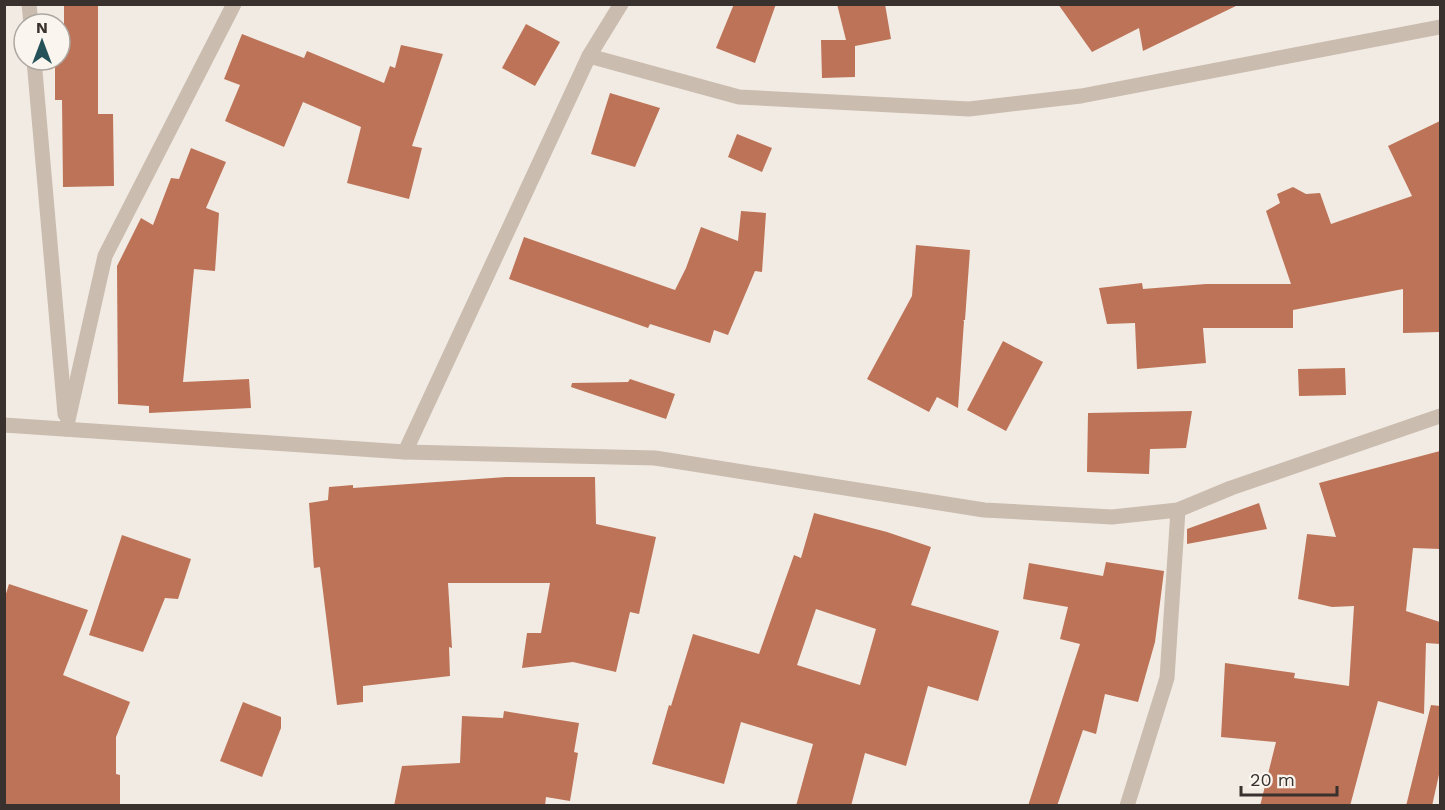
<svg xmlns="http://www.w3.org/2000/svg" width="1445" height="810" font-family="'Work Sans',sans-serif">
  <rect width="100%" height="100%" fill="#f2ebe3"/>
  <g fill="#bc7357" fill-rule="evenodd">
    <polygon points="64,4 98,4 98,114 113,114 114,186 63,187 62,100 55,100 55,60 60,60 60,30 64,30"/>
    <polygon points="734,4 776,4 755,63 716,48"/>
    <polygon points="837,4 885,4 891,39 855,46 855,77 822,78 821,40 846,40"/>
    <polygon points="1058,4 1240,4 1143,51 1139,28 1092,52"/>
    <polygon points="526,24 560,42 535,86 502,68"/>
    <polygon points="242,34 304,58 307,51 384,83 390,66 395,68 401,45 443,54 412,146 422,148 409,199 347,183 361,127 303,102 284,147 225,121 240,85 224,79"/>
    <polygon points="610,93 660,108 635,167 591,154"/>
    <polygon points="1440,121 1439,332 1403,333 1403,289 1293,310 1293,328 1203,328 1206,363 1137,369 1135,323 1107,324 1099,288 1142,283 1143,289 1206,284 1291,284 1266,211 1280,203 1277,194 1293,187 1306,194 1320,193 1331,224 1412,196 1388,146"/>
    <polygon points="737,134 772,148 762,172 728,157"/>
    <polygon points="191,148 226,162 206,208 219,213 215,271 194,269 183,382 249,379 251,408 149,413 149,406 118,404 117,266 141,218 153,225 171,178 179,179"/>
    <polygon points="741,211 766,213 762,272 755,271 728,335 714,330 710,343 650,324 648,328 509,279 524,237 675,290 686,268 701,227 738,241"/>
    <polygon points="916,245 970,250 965,320 963,320 964,321 958,408 937,397 929,412 867,379 912,296"/>
    <polygon points="1003,341 1043,362 1006,431 967,410"/>
    <polygon points="1345,368 1346,395 1299,396 1298,369"/>
    <polygon points="630,379 675,394 666,419 571,387 572,383 628,382"/>
    <polygon points="1192,411 1186,448 1150,449 1149,474 1087,472 1088,413"/>
    <polygon points="1440,451 1440,549 1413,548 1406,611 1440,622 1440,644 1426,643 1424,714 1378,701 1350,806 1260,806 1276,742 1221,737 1225,663 1295,673 1294,678 1349,686 1354,606 1332,607 1298,599 1307,534 1336,537 1319,483"/>
    <polygon points="506,477 595,477 596,524 656,537 639,614 630,612 616,672 573,662 522,668 527,633 541,633 550,583 448,583 452,648 449,647 450,676 363,686 363,702 337,705 320,567 314,568 309,503 328,500 329,487 353,485 353,488"/>
    <polygon points="1259,503 1267,529 1187,544 1187,529"/>
    <path d="M814 513 887 532 931 547 911 605 999 631 978 701 928 686 906 766 865 753 851 806H796L813 744 741 722 724 784 652 764 669 705 671 706 693 634 759 654 794 555 801 558ZM816 609 876 629 860 685 797 665Z"/>
    <polygon points="122,535 191,559 178,599 165,598 143,652 89,635"/>
    <polygon points="1106,562 1164,571 1155,642 1138,702 1105,694 1096,734 1083,730 1057,806 1028,806 1080,644 1060,639 1068,607 1023,599 1029,563 1103,576"/>
    <polygon points="9,584 88,610 63,675 130,702 116,737 116,774 120,775 120,806 4,806 4,600"/>
    <polygon points="243,702 281,717 281,728 262,777 220,761"/>
    <polygon points="1431,705 1440,706 1440,770 1432,806 1406,806"/>
    <polygon points="504,711 579,723 574,752 578,753 570,801 546,797 545,806 394,806 402,766 460,763 462,716 503,718"/>
  </g>
  <g fill="none" stroke-linecap="round" stroke-linejoin="round">
    <g stroke="#cabcaf" stroke-width="15">
      <polyline points="29,4 31,24"/>
      <polyline points="589,56 739,97 969,109 1081,96 1440,27"/>
      <polyline points="34,60 65,414"/>
      <polyline points="4,425 405,452 655,458 984,510 1112,517 1178,510 1231,488 1440,416"/>
      <polyline points="66,429 105,256 234,4"/>
      <polyline points="405,452 589,56 621,4"/>
      <polyline points="1127,806 1167,678 1178,510"/>
    </g>
  </g>
  <rect width="1445" height="810" fill="none" stroke="#39312d" stroke-width="12"/>
  <g transform="translate(42 42)"><circle r="28" fill="#faf5ef" stroke="#ada7a1" stroke-width="1.5"/>
  <path d="M0-4.5L10 22L0 15L-10 22Z" fill="#255258"/>
  <text y="-9" font-size="16" font-weight="bold" text-anchor="middle" fill="#39312d">N</text>
  </g>
  <path d="M1241 786v9h96v-9" fill="none" stroke="#39312d" stroke-width="3"/>
  <text x="1250" y="786" font-size="18" fill="#39312d" stroke="#faf5ef" stroke-width="4.5" paint-order="stroke">20 m</text>
</svg>
